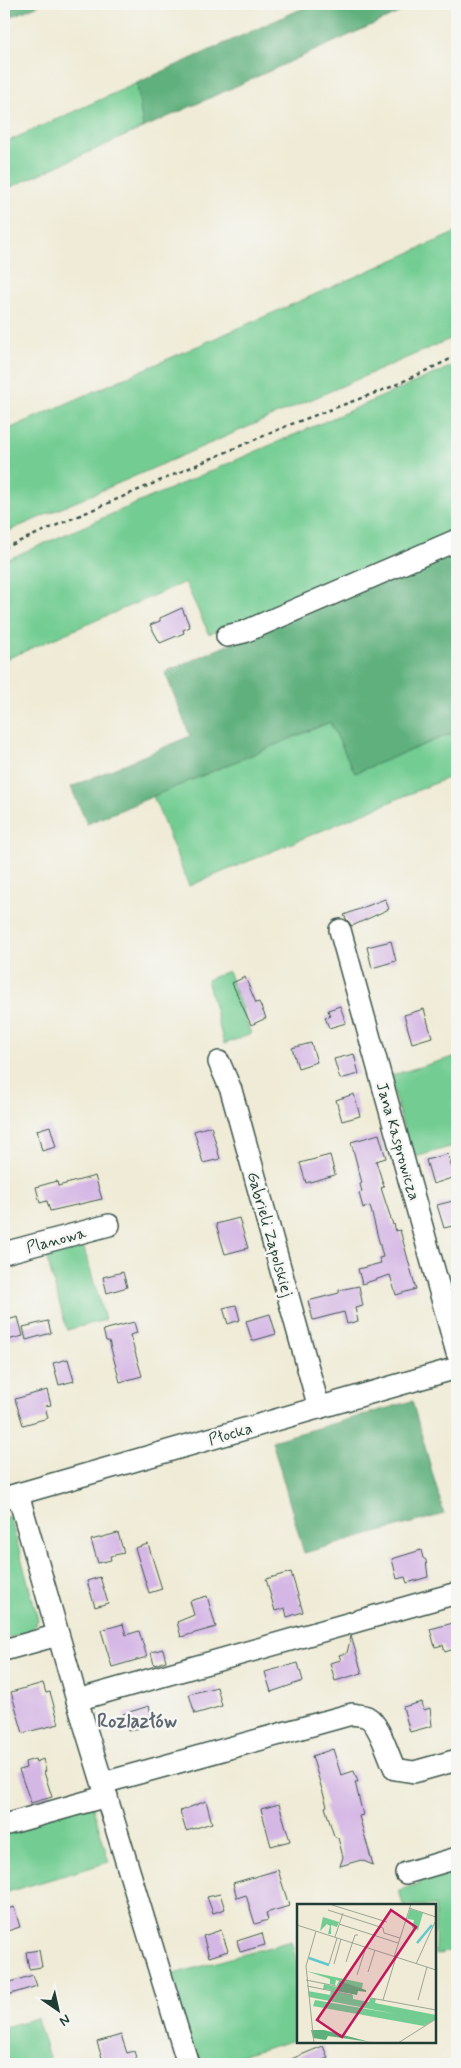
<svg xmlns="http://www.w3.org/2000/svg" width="461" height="2068" font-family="Mynerve,sans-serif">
  <rect width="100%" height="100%" fill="#f6f6f2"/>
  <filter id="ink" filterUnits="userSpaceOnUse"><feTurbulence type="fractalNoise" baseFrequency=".02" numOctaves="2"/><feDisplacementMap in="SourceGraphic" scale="10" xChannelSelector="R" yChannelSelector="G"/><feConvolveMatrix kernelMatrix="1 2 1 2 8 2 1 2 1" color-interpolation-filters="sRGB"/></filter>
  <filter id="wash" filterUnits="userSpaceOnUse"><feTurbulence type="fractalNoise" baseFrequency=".0096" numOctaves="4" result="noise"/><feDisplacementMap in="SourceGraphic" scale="20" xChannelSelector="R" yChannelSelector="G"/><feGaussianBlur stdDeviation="1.12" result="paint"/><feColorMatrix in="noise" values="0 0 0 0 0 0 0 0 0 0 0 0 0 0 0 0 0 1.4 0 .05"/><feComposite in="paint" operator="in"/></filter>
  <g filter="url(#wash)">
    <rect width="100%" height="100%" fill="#efebd6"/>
    <g fill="#73cd93" stroke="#498564">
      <polygon points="137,83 143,128 4,190 4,143"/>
      <polygon points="457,232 457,336 4,533 4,431"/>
      <polygon points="457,364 457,533 242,627 234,622 209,634 185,582 4,660 4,561"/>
      <polygon points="330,722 355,773 457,731 457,774 189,886 153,796"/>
      <polygon points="228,971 251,1034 224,1044 207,980"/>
      <polygon points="457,1056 457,1145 412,1158 389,1076"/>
      <polygon points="82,1242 105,1320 67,1330 45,1252"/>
      <polygon points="10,1516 38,1620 30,1632 4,1639 4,1518"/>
      <polygon points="92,1804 109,1862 4,1893 4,1830"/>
      <polygon points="457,1868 457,1949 435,1955 435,1906 403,1905 399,1890 418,1884 422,1878"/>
      <polygon points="291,1941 298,1967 298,2039 211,2064 193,2064 167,1976"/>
      <polygon points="37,2018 51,2064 4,2064 4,2027"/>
    </g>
    <g fill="#5eb07d" stroke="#3e7658">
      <polygon points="4,4 41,4 4,20"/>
      <polygon points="312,4 404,4 405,10 143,128 137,83"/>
      <polygon points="457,546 457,731 355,773 330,722 87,824 71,787 190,736 165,672"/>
      <polygon points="412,1401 444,1514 304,1553 272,1441"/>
    </g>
    <g id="blocks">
      <g fill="#d5b7e5">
        <polygon points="182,608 190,627 183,630 184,633 160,643 150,625 160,621 160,618"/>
        <polygon points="385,899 389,909 352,926 346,919 344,915"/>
        <polygon points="391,941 396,961 372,968 367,947"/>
        <polygon points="245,977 256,1003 259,1002 266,1018 251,1025 232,983"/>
        <polygon points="340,1006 346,1023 329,1028 325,1017 330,1016 328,1010"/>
        <polygon points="424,1009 432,1037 412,1043 404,1015"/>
        <polygon points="311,1043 317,1062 298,1068 292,1048"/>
        <polygon points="354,1054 359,1074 340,1079 334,1059"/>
        <polygon points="354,1094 360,1116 342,1121 336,1100"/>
        <polygon points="50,1126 56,1147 42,1151 37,1130"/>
        <polygon points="211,1126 220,1159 203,1163 194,1131"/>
        <polygon points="379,1134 386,1158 376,1161 384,1187 381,1188 393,1225 394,1224 396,1231 400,1230 416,1289 396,1295 390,1275 362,1284 358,1269 381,1263 379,1258 383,1257 370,1206 363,1208 359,1193 362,1192 360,1184 362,1183 351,1142"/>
        <polygon points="448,1154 455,1177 433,1184 426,1160"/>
        <polygon points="330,1155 335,1175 306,1183 300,1163"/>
        <polygon points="95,1176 102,1199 50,1211 47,1201 40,1203 36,1187 57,1181 58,1186"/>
        <polygon points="457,1200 457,1225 444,1228 437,1205"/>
        <polygon points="239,1218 248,1248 225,1254 216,1224"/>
        <polygon points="123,1272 127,1287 107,1293 103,1277"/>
        <polygon points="359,1286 363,1306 355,1308 358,1321 347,1324 344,1312 313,1320 308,1301 339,1293 339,1290"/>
        <polygon points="236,1305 240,1320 228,1324 223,1308"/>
        <polygon points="270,1314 276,1334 252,1341 246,1321"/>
        <polygon points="18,1317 23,1336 4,1341 4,1321"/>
        <polygon points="48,1321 51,1333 26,1340 23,1327"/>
        <polygon points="134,1322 137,1333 130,1335 142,1376 120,1382 109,1341 106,1341 103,1330"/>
        <polygon points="68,1359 74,1381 59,1385 53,1363"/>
        <polygon points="47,1390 51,1405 45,1406 48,1418 23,1425 15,1399"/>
        <polygon points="118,1533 124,1553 110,1556 111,1560 98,1563 91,1540"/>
        <polygon points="148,1544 162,1589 149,1593 135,1548"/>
        <polygon points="421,1550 423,1558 426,1560 428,1577 407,1583 405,1577 397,1579 392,1559"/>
        <polygon points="291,1572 303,1612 287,1617 285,1608 275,1611 266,1579"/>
        <polygon points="100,1577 108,1603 95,1607 87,1581"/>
        <polygon points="207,1596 216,1627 181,1637 177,1622 194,1615 190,1601"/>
        <polygon points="457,1622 457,1648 445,1652 443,1645 435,1647 430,1629"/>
        <polygon points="123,1624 126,1635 139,1631 147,1657 112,1667 101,1630"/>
        <polygon points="351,1636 362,1673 335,1681 330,1663 341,1660 339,1655 347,1653"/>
        <polygon points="163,1649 166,1661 154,1665 151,1652"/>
        <polygon points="298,1663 303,1681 271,1692 265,1672"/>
        <polygon points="43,1683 46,1693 50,1692 59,1724 23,1733 11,1692"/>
        <polygon points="217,1687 222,1706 195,1714 189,1694"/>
        <polygon points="422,1702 424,1710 430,1708 432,1726 410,1732 403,1707"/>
        <polygon points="149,1706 154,1724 128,1731 123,1714"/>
        <polygon points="333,1749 341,1775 354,1771 358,1782 355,1782 363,1815 359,1816 373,1865 361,1860 340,1866 343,1857 338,1838 334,1836 329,1820 325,1807 327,1806 312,1756"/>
        <polygon points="35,1759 36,1762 43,1759 46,1771 44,1772 52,1797 31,1803 19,1770 26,1768 25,1762"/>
        <polygon points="206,1801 212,1823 186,1831 180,1811"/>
        <polygon points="279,1804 290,1841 271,1846 261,1809"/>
        <polygon points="278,1870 289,1906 266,1913 268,1920 255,1924 246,1895 237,1898 233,1883"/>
        <polygon points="220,1894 225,1909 213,1913 207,1897"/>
        <polygon points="14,1907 20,1927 4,1932 4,1910"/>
        <polygon points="221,1930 228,1951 209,1957 203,1936"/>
        <polygon points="262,1933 265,1945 240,1952 237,1941"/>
        <polygon points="39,1950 42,1967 29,1969 26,1952"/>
        <polygon points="33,1975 37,1986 4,1996 4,1984"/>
        <polygon points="121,2035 127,2053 134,2051 138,2064 100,2064 99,2062 103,2061 97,2042"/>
        <polygon points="323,2046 328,2058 312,2064 279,2064"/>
      </g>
    </g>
  </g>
  <g filter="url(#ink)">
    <use href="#blocks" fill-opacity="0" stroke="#3e574c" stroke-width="1"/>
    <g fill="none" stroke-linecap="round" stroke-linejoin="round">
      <g stroke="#3e574c" stroke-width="24">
        <g id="minor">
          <polyline points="227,636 244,632 457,540"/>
          <polyline points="340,930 457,1353"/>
          <polyline points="219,1062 231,1090 319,1408"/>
          <polyline points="4,1253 109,1225"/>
          <polyline points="18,1494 77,1700 188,2064"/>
          <polyline points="4,1498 457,1368"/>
          <polyline points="4,1650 58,1635"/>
          <polyline points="77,1700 457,1593"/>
          <path d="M103 1783 352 1714C356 1715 363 1715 367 1717 380 1724 388 1756 395 1769L414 1772 457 1760"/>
          <polyline points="4,1825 107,1796"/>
          <polyline points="406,1873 457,1858"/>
        </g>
      </g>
      <polyline stroke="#3e574c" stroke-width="2.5" stroke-dasharray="4 4" stroke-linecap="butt" points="4,548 289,425 391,387 457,356"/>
      <use href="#minor" stroke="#fff" stroke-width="21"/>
    </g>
  </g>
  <g text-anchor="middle" stroke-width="5" stroke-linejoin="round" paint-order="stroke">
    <g font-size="16" fill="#1f3d34" stroke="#f6f6f2">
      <text transform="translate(399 1141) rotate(74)" y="6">Jana Kasprowicza</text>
      <text transform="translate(271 1234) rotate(74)" y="6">Gabrieli Zapolskiej</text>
      <text transform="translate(56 1239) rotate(-15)" y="6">Planowa</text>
      <text transform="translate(230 1433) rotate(-16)" y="6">Płocka</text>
    </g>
    <g font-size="19" font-weight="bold" fill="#5f6872" stroke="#f6f6f2">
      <text x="137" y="1727">Rozlazłów</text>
    </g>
  </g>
  <g transform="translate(297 1904)">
    <rect width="139" height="139" fill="#efebd6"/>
    <path d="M113 5 126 9 121 26 115 24 117 16 110 15ZM26 13 42 18 40 23 34 21V30H31L33 22 30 20 23 27ZM9 67 66 79 65 85 43 77 38 88 56 91V95L72 98 73 94 79 95 78 99 139 111V115L127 122 16 102 18 96 99 110 12 93 11 87 33 91 34 86 26 85 27 80 39 83 42 77 39 76 38 81 33 80V75Z" fill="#73cd93"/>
    <path d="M43 77 69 86V88L61 87 60 91 39 87ZM14 126H27L73 138 31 132 29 136 16 134Z" fill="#5eb07d"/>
    <path fill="none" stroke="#5ccad1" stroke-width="2.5" d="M120 39 135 21M12 54 32 61"/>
    <path fill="none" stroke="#9ca595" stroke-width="1" d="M35 1 90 18M112 4 139 13M31 6 86 24 87 29 103 34M42 20 101 39M0 21 139 66M38 33 46 9M97 53 114 0M49 58 58 31H61M32 60 40 34M37 60 44 35M119 60 138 18M71 68 78 46M60 71 69 43M9 76 39 82M10 82 55 91M74 94 139 106M86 96 99 53M121 96 130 63M17 139 9 62 19 27M101 139 139 115"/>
    <path fill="#c2185b" fill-opacity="0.15" stroke="#c2185b" stroke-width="2.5" d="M94 6 119 23 45 133 20 116Z"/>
    <rect width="139" height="139" fill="none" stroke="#1f3d34" stroke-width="2.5"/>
  </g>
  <rect width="461" height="2068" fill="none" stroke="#f6f6f2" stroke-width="20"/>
  <g transform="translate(58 2010) rotate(146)" stroke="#f6f6f2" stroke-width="4" paint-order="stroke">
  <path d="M0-4L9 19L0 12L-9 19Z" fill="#1f3d34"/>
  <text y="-8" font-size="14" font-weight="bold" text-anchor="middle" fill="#1f3d34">N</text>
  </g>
</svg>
